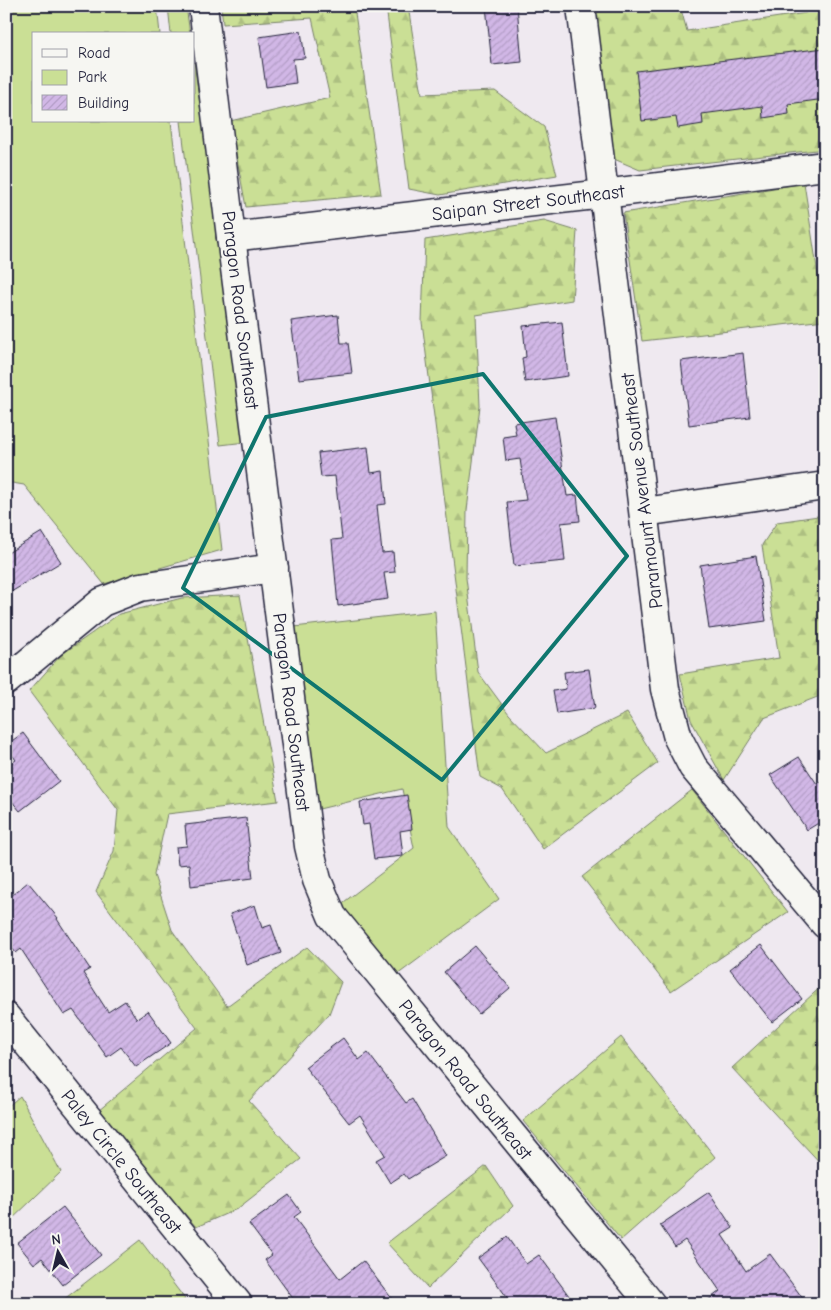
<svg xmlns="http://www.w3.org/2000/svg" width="831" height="1310" font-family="'Comic Neue',sans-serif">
  <defs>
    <pattern id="forest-firs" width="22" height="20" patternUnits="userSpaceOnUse" patternTransform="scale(1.25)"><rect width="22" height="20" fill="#cadf95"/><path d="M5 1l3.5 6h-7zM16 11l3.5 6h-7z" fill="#adbf81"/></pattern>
    <pattern id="building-hatch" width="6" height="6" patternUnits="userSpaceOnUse" patternTransform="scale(1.25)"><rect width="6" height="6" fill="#d1b7e6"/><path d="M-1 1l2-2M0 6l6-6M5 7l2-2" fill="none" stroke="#b39dc6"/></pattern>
  </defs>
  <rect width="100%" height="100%" fill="#efe9f0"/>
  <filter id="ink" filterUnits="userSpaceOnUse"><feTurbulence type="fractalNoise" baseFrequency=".02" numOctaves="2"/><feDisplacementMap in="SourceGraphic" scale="10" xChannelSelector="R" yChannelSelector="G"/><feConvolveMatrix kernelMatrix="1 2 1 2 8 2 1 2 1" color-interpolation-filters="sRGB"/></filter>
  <g filter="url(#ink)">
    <g fill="#cadf95" stroke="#768068">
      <polygon points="6,6 157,6 160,34 34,34 34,121 171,121 222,550 104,584 24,485 6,482"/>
      <polygon points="168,6 186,6 190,34 171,34"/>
      <polygon points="194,62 219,239 246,442 220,445 181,121 194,121"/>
      <polygon points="435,611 449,827 499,899 397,975 340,905 414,848 402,789 319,809 294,627"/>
      <polygon points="20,1096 61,1172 6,1225 6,1108"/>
      <polygon points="140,1240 185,1299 179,1304 58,1304"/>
    </g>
    <g fill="url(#forest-firs)" stroke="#768068">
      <polygon points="221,6 354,6 381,194 246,207 230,121 330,98 312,18 223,24"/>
      <polygon points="386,6 408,6 422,94 495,91 544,127 557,175 440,195 409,189"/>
      <polygon points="594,6 680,6 687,31 806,13 804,6 825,6 825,149 640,170 614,159"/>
      <polygon points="804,183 825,320 642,341 623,213"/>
      <polygon points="544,221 577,231 572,300 476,315 480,406 467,510 466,578 478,672 509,714 546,753 627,713 658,763 543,849 502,789 480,777 422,322 425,240"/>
      <polygon points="825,515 825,694 764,718 724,780 691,720 680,674 779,658 762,545 777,522"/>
      <polygon points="240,595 278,801 167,814 154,875 172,930 227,1006 307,947 341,982 329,1014 249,1101 301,1159 237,1209 196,1227 98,1111 197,1028 96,892 114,851 118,810 29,691 61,655 119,614 182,598"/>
      <polygon points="692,790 788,912 671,991 582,877"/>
      <polygon points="825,983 825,1168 732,1068"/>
      <polygon points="621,1037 715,1157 621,1240 523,1121"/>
      <polygon points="486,1166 513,1206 428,1288 387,1243"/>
    </g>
    <g fill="url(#building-hatch)" stroke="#22223b">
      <polygon points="486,6 517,6 522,62 492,65"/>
      <polygon points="301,31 305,58 293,59 296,83 266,87 259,37"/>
      <polygon points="825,48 825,99 788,104 789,114 763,118 762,106 702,114 703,124 678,128 676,117 642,121 636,71"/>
      <polygon points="338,315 341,343 348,343 352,373 299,379 291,321"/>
      <polygon points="562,322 568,376 525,382 522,358 526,357 523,326"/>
      <polygon points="743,353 750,417 689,425 681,361"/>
      <polygon points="555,417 567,496 577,495 580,521 561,523 565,561 514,566 507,502 526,500 520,459 506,461 503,437 516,435 514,423"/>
      <polygon points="368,447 371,473 383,471 386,504 377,505 382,553 393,552 395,572 384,573 388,599 338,606 332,540 342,539 335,476 321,477 318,453"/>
      <polygon points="42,532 61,562 6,595 6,554"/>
      <polygon points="756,556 766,621 709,629 700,565"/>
      <polygon points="589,669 595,708 557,714 553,691 566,689 564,672"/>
      <polygon points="23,733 59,781 20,811 6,794 6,767 16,760 6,747 6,745"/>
      <polygon points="799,757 817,784 825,779 825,819 807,830 770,775"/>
      <polygon points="407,795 412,829 400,831 403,856 374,859 369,824 363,825 360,802"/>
      <polygon points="246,818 253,878 191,886 189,864 178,865 176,847 187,846 185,825"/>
      <polygon points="28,882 58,918 57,919 90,969 83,973 108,1012 125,1001 137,1019 148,1011 171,1043 136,1067 121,1047 107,1057 73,1010 64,1015 21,949 16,953 6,941 6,900"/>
      <polygon points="255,905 262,928 271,925 281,953 247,965 230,914"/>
      <polygon points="761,945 802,999 772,1022 730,969"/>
      <polygon points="475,946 510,988 479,1014 444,972"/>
      <polygon points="343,1038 359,1060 368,1053 406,1103 412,1099 446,1156 408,1179 404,1174 390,1183 376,1160 385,1155 360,1115 349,1123 305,1067"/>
      <polygon points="709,1192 733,1228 722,1235 746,1271 770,1254 807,1304 703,1304 720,1291 685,1240 675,1247 660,1225"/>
      <polygon points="289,1195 301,1212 294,1217 340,1279 363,1261 396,1304 297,1304 265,1260 272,1255 249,1224"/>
      <polygon points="63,1207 101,1255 63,1285 42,1258 34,1264 17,1243"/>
      <polygon points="507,1237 526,1264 539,1255 575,1304 512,1304 478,1258"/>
    </g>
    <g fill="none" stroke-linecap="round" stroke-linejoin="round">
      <g stroke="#22223b" stroke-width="31">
        <g id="minor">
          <polyline points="203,6 231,237 309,846 317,880 332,916 651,1304"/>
          <polyline points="581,6 665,689 678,738 693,767 825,924"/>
          <polyline points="231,237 604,194 825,166"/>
          <polyline points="644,512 825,486"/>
          <polyline points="6,681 102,602 140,587 274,568"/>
          <polyline points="6,1017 238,1304"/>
        </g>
      </g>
      <use href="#minor" stroke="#f6f6f2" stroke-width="28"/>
    </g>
  </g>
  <path fill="none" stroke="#0f766e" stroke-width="4" stroke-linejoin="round" d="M483 374 627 556 442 780 183 588 266 417Z"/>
  <g text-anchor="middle" stroke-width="4.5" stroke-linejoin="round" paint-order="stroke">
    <g font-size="19" fill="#22223b" stroke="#f6f6f2">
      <text transform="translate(528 202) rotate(-7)" y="7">Saipan Street Southeast</text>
      <text transform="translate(241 310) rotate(83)" y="7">Paragon Road Southeast</text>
      <text transform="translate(641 491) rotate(-97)" y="7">Paramount Avenue Southeast</text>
      <text transform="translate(292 712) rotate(83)" y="7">Paragon Road Southeast</text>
      <text transform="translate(466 1079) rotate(51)" y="7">Paragon Road Southeast</text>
      <text transform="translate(122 1161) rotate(51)" y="7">Paley Circle Southeast</text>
    </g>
  </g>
  <rect width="831" height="1310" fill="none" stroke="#f6f6f2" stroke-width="25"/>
  <rect x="12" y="12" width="806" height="1285" fill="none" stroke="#22223b" stroke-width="2" filter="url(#ink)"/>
  <rect x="32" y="32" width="162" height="90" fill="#f6f6f2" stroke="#a1a1a9"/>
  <rect x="42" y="49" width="25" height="8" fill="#f6f6f2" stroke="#a1a1a9"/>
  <text x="78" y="58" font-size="15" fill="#22223b">Road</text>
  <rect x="42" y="70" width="25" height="15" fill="#cadf95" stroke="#a1a1a9"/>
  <text x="78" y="82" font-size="15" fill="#22223b">Park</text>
  <rect x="42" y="95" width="25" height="15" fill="url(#building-hatch)" stroke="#a1a1a9"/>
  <text x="78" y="108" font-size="15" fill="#22223b">Building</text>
  <g transform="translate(58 1252) rotate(352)" stroke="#f6f6f2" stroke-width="4" paint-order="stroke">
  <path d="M0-4L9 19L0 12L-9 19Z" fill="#22223b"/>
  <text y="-8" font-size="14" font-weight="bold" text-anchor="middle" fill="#22223b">N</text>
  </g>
</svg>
